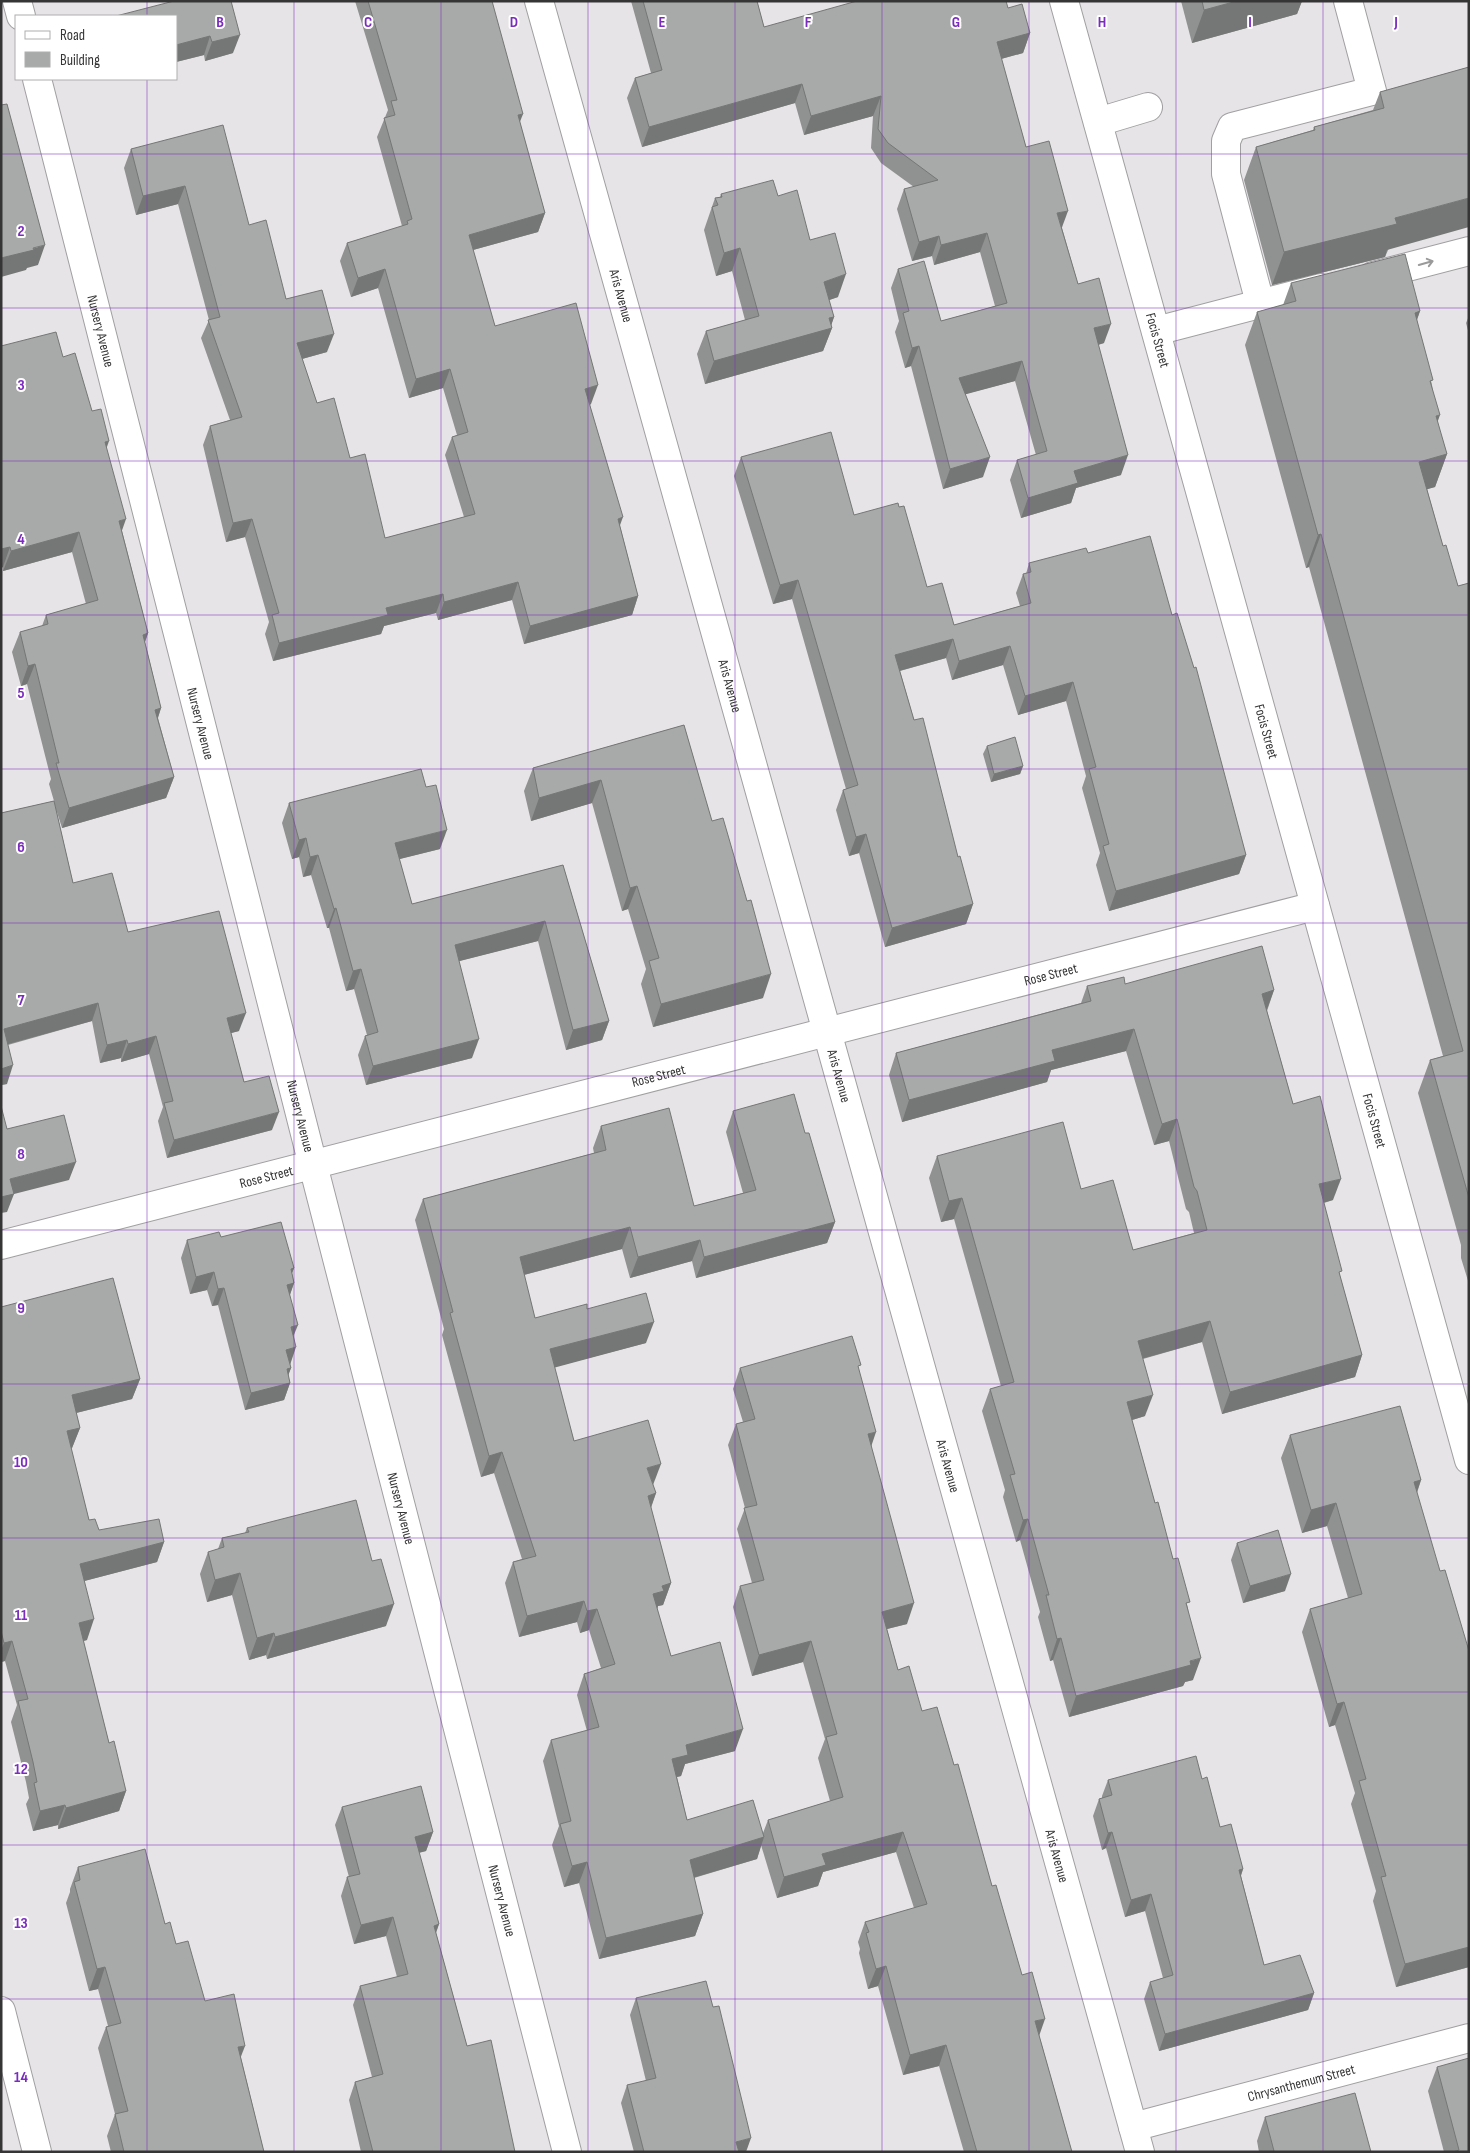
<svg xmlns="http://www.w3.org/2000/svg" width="1470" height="2153" font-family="'Sofia Sans Condensed',sans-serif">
  <rect width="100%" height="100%" fill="#e6e4e7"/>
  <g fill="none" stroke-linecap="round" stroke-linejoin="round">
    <g stroke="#a19fa1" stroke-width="30">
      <g id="minor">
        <polyline points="17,1 21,16"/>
        <path id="s1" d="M539 1 1140 2152"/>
        <path id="s2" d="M1064 1 1469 1460"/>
        <path id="s3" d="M37 79 313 1165 567 2152"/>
        <polyline points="1098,122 1148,107"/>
        <polyline points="1373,276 1469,251"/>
        <polyline points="1260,303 1226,174 1226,141 1232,127 1372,91 1348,1"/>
        <polyline points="1156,331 1321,288"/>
        <path id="s4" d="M1 1245 1315 906"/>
        <polyline points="1,2011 37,2152"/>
        <path id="s5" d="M1133 2127 1469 2038"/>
      </g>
    </g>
    <use href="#minor" stroke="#fff" stroke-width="28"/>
  </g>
  <g fill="#909291">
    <polygon points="170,1 231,1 233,53 205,61 204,55 176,62 176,16"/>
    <polygon points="355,1 492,1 520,123 545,213 538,232 473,250 495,326 591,404 590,405 620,526 638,596 632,615 524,644 512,600 438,620 436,613 384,626 381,634 273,661 265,634 269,622 245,537 226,542 203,445 210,426 230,420 201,338 209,320 178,204 136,215 124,168 131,149 249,225 286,299 327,352 302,359 317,403 350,458 385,538 464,517 445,455 452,437 457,435 443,388 409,398 378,288 351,297 340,261 347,243 402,226 377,137 388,110"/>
    <polygon points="631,1 757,1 764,27 1008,8 1030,33 1023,53 1001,59 1026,147 1062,228 1078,284 1104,343 1098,345 1121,475 1076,488 1071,503 1021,518 1010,480 1017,460 1036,455 1015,381 965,394 983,477 943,489 911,366 905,368 895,332 899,321 891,288 898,269 941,321 995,306 980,252 934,265 932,256 912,261 897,209 904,189 914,187 881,163 871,148 873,116 804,135 795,103 642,147 627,98 635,78 651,73"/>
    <polygon points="1181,1 1302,1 1297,14 1192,43"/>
    <polygon points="1469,67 1385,257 1272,285 1244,180 1256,147 1313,130 1314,127 1373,110 1380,92"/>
    <polygon points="721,194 778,196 810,240 838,297 829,300 834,317 831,325 832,328 823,351 705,384 697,354 706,331 745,320 732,271 716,276 704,230 715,198 720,197"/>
    <polygon points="1291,283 1420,311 1417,320 1432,385 1437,422 1447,454 1435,487 1427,489 1443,546 1458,586 1469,583 1469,1284 1461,1258 1461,1245 1418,1093 1430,1060 1443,1056 1309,567 1306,568 1245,345 1257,312 1283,305"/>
    <polygon points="1469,316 1469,334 1466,323"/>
    <polygon points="1,346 63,357 92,411 106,448 122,531 148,633 145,642 161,708 158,718 174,777 166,798 62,828 56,809 73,883 239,1031 231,1033 244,1082 272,1130 167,1158 158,1121 163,1107 149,1054 121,1062 121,1058 100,1063 92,1021 8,1045 7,1084 1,1085 1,813 54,801 49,784 51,779 27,684 21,686 12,652 20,632 42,626 46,615 86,604 72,552 3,571 3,567 1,568"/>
    <polygon points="741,457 854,515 927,587 954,625 1020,606 1016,593 1023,574 1026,574 1029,563 1088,553 1172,615 1246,855 1239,874 1109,911 1096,865 1100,853 1082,788 1086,776 1066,701 1018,715 1003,665 952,680 946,658 900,671 914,720 973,904 966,924 885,947 859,853 849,856 836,810 843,790 846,789 792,599 773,604 734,476"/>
    <polygon points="684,725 763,998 653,1027 641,984 646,969 628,909 622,911 592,803 531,821 524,791 533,768"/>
    <polygon points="987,746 1023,766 1020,774 991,782 983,754"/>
    <polygon points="289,803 440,849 399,859 412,904 563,865 609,1021 602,1040 566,1050 538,941 459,961 472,1058 366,1085 358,1055 365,1036 367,1035 354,989 346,991 329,928 327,928 311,875 303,877 299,857 292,859 282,823"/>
    <polygon points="1125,984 1274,990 1267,1011 1293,1104 1333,1200 1324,1203 1340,1276 1362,1355 1355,1377 1222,1414 1202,1342 1143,1359 1145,1416 1132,1420 1155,1503 1173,1559 1188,1608 1193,1680 1185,1682 1183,1686 1069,1717 1053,1660 1050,1661 1038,1617 1040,1612 1020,1540 1016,1542 1003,1497 1005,1490 982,1411 990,1389 1001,1386 954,1219 941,1222 929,1178 937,1156 1081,1189 1133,1250 1194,1233 1189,1212 1186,1209 1169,1141 1154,1145 1126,1051 1051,1070 1047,1082 902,1122 889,1075 896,1053 1081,1003 1087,986"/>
    <polygon points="733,1111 805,1133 835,1222 827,1243 696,1278 692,1261 630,1278 622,1249 524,1275 535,1318 587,1309 646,1343 554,1367 574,1441 653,1485 656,1493 651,1508 671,1583 663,1605 658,1606 657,1609 671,1656 735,1751 685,1764 681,1776 677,1777 687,1820 763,1833 768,1820 830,1801 818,1758 825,1739 803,1662 752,1676 733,1607 740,1586 752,1583 737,1529 745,1508 728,1445 736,1424 743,1422 733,1389 740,1368 859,1370 871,1445 907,1624 887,1629 898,1670 954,1765 1039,2035 1072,2152 964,2152 939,2066 903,2075 878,1986 868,1989 859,1953 860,1949 858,1942 865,1922 914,1908 896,1852 823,1872 818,1886 777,1898 761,1845 757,1859 694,1878 703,1914 695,1936 599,1959 579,1883 564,1887 552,1845 559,1826 543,1761 551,1740 587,1731 577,1695 584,1674 601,1668 589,1630 580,1633 577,1622 519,1637 505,1583 513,1562 522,1559 494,1473 481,1477 442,1335 444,1329 415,1220 423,1199 594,1153 593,1148 601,1126 694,1206 743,1193 726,1132"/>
    <polygon points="221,1237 294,1268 292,1273 294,1283 290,1295 293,1337 290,1365 291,1368 288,1375 290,1383 284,1400 245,1410 218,1305 212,1306 207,1290 190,1294 181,1258 187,1240"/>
    <polygon points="1,1307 140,1379 132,1399 76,1413 80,1428 72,1448 71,1449 89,1520 99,1530 164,1542 157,1562 84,1581 87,1640 83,1641 109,1743 126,1791 119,1811 58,1829 58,1825 33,1831 26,1804 29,1798 26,1782 11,1722 17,1705 5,1661 1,1662"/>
    <polygon points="1290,1435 1421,1480 1417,1493 1469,1967 1396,1987 1373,1901 1376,1891 1351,1804 1355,1793 1335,1725 1329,1727 1302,1632 1310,1609 1348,1598 1327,1526 1302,1533 1281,1458"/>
    <polygon points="247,1528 386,1626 267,1659 266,1655 249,1660 232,1595 207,1602 200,1574 208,1552 218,1549 222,1538 245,1533"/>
    <polygon points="1237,1543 1285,1591 1243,1603 1231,1560"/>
    <polygon points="1202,1779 1220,1827 1243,1869 1241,1876 1264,1965 1314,1993 1308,2010 1159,2051 1144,1999 1150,1982 1163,1978 1145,1911 1125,1917 1106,1848 1102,1850 1093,1816 1099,1799 1102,1798 1102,1796 1108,1780"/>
    <polygon points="342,1807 433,1832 426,1851 419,1853 439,1924 436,1933 467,2046 515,2152 361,2152 349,2100 355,2082 372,2077 353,2005 360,1986 397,1977 386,1936 354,1944 341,1896 347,1877 349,1877 335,1825"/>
    <polygon points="78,1867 165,1924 205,2001 241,2058 264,2152 111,2152 107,2136 115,2114 98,2048 106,2027 108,2026 98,1989 89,1991 66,1903 70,1892 70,1889"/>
    <polygon points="636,1998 746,2152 634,2152 621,2103 627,2085 646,2081 630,2015"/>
    <polygon points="1437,2067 1469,2152 1444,2152 1428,2091"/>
    <polygon points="1265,2117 1371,2152 1259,2152 1257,2141"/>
  </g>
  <g fill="#757776">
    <polygon points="1237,1 1302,1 1297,14 1192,43 1204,10"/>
    <polygon points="1030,33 1023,53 990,62 997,42"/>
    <polygon points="240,35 233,53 205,61 212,42"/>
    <polygon points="210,36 204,55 176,62 176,45"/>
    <polygon points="802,84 795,103 642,147 649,127"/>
    <polygon points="881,96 873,116 804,135 811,116"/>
    <polygon points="523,114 516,132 518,115"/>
    <polygon points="185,186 178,204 136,215 143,196"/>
    <polygon points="1469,198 1469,227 1387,250 1385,257 1272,285 1284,252 1395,218"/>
    <polygon points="1068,211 1061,230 1057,213"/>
    <polygon points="545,213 538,232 462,253 469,235"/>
    <polygon points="987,233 980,252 934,265 941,245"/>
    <polygon points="939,236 932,256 912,261 919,242"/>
    <polygon points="45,245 38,265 27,268 26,270 1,277 1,258"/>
    <polygon points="740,248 732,271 716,276 724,253"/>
    <polygon points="385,269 378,288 351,297 358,278"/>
    <polygon points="846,274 838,297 815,305 824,282"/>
    <polygon points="1420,311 1408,344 1415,313"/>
    <polygon points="834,317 830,329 832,328 823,351 705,384 714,361 829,318"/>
    <polygon points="1111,324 1104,343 1087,348 1094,328"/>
    <polygon points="334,334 327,352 291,362 297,343"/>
    <polygon points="919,346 911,366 905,368 912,348"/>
    <polygon points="1022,361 1015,381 952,398 959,378"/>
    <polygon points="450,369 443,388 409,398 416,379"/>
    <polygon points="598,385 591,404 578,408 585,389"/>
    <polygon points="1440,415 1428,448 1436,416"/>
    <polygon points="109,441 102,461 105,442"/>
    <polygon points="1447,454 1435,487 1407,495 1419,462"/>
    <polygon points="1128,455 1121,475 1076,488 1071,503 1021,518 1028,498 1074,471"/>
    <polygon points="990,457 983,477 943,489 950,469"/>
    <polygon points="623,517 616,536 618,519"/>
    <polygon points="126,519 119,539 119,521"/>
    <polygon points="252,519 245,537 226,542 233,523"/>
    <polygon points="79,532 72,552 3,571 11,551"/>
    <polygon points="1321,534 1309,567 1306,568 1318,535"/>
    <polygon points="10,547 3,567 1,568 1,549"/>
    <polygon points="798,580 792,599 773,604 780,585"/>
    <polygon points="518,582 512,600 438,620 444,602"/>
    <polygon points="443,594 436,613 384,626 381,634 273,661 279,643 386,608"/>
    <polygon points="638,596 632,615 524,644 530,626"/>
    <polygon points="148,633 141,654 143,635"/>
    <polygon points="953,639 946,658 888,674 895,655"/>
    <polygon points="1010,646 1003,665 952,680 959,661"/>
    <polygon points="35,664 27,684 21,686 28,666"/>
    <polygon points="1073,682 1066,701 1018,715 1025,696"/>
    <polygon points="161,708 154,729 155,710"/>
    <polygon points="1023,766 1020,774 991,782 994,774"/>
    <polygon points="174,777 166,798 62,828 69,808"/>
    <polygon points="601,780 592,803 531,821 539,798"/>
    <polygon points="447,830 440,849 388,862 395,843"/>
    <polygon points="866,834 859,853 849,856 856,837"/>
    <polygon points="306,838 299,857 292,859 299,840"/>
    <polygon points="318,855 311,875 303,877 310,857"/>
    <polygon points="1246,855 1239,874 1109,911 1116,891"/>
    <polygon points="637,886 628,909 622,911 630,888"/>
    <polygon points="973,904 966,924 885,947 892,928"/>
    <polygon points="336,908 329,928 327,928 334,909"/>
    <polygon points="545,921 538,941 448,964 455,945"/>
    <polygon points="361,969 354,989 346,991 353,971"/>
    <polygon points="771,974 763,998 653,1027 661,1004"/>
    <polygon points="1274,990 1266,1012 1262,994"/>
    <polygon points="98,1003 92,1021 1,1046 4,1029"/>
    <polygon points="246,1013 239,1031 220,1036 227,1018"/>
    <polygon points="609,1021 602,1040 566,1050 573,1030"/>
    <polygon points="1134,1029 1126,1051 1051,1070 1047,1082 902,1122 909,1100 1052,1050"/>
    <polygon points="156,1036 149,1054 121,1062 128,1044"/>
    <polygon points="479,1039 472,1058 366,1085 373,1066"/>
    <polygon points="127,1040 121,1058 100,1063 107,1045"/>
    <polygon points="13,1065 7,1084 1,1085 1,1069"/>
    <polygon points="279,1112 272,1130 167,1158 174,1140"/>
    <polygon points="1177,1119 1169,1141 1154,1145 1162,1124"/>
    <polygon points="76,1162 69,1180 14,1194 7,1212 1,1213 1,1197 10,1179"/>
    <polygon points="1341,1179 1333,1200 1311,1206 1319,1184"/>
    <polygon points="962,1198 954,1219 941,1222 949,1201"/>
    <polygon points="835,1222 827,1243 696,1278 704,1257"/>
    <polygon points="630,1227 622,1249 512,1278 520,1257"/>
    <polygon points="700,1240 692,1261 630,1278 638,1257"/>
    <polygon points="294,1268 288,1284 294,1283 288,1300 281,1302 291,1269"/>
    <polygon points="214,1272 207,1290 190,1294 196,1277"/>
    <polygon points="224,1288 218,1305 212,1306 218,1289"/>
    <polygon points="1210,1321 1202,1342 1130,1362 1138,1341"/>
    <polygon points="654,1322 646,1343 542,1371 550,1349"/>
    <polygon points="298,1325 291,1342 291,1327"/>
    <polygon points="296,1347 290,1365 286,1350"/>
    <polygon points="1362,1355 1355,1377 1222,1414 1230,1392"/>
    <polygon points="291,1368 285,1384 290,1383 284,1400 245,1410 251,1393 287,1369"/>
    <polygon points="140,1379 132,1399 64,1416 72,1395"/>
    <polygon points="1153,1395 1145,1416 1119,1424 1127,1402"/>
    <polygon points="80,1428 72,1448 59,1452 67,1431"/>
    <polygon points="876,1432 869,1453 868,1434"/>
    <polygon points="502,1452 494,1473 481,1477 489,1456"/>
    <polygon points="661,1464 653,1485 647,1468"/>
    <polygon points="1421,1480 1413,1503 1414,1482"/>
    <polygon points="656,1493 648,1515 648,1496"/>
    <polygon points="1336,1503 1327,1526 1302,1533 1311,1510"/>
    <polygon points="1028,1519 1020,1540 1016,1542 1023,1520"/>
    <polygon points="164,1542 157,1562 73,1584 80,1564"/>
    <polygon points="240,1573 232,1595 207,1602 215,1580"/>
    <polygon points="1291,1574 1285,1591 1243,1603 1250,1586"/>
    <polygon points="671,1583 663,1605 658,1606 656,1613 653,1594 662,1586"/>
    <polygon points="584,1601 577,1622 519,1637 527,1616"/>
    <polygon points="914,1603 907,1624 875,1632 882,1612"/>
    <polygon points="394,1604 386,1626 267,1659 275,1637"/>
    <polygon points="597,1609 589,1630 580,1633 587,1611"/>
    <polygon points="94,1619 87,1640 72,1644 79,1623"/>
    <polygon points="274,1633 266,1655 249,1660 257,1638"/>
    <polygon points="1061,1638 1053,1660 1050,1661 1057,1639"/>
    <polygon points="12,1641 5,1661 1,1662 1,1650 4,1643"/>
    <polygon points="811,1641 803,1662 752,1676 759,1655"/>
    <polygon points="1201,1658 1193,1680 1185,1682 1183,1686 1069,1717 1076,1696"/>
    <polygon points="1344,1702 1335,1725 1329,1727 1337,1704"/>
    <polygon points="743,1729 735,1751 685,1764 681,1776 664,1780 672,1759 686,1745"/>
    <polygon points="126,1791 119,1811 58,1829 66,1808"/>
    <polygon points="65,1805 58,1825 33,1831 40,1811"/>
    <polygon points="433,1832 426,1851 408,1855 415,1837"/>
    <polygon points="903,1832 896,1852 823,1872 818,1886 777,1898 784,1877 822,1854"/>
    <polygon points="1112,1832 1106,1848 1102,1850 1108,1833"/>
    <polygon points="764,1837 757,1859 682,1881 690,1860"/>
    <polygon points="587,1862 579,1883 564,1887 572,1866"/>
    <polygon points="1243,1869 1237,1886 1239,1870"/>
    <polygon points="1151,1894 1145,1911 1125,1917 1131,1900"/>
    <polygon points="703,1914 695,1936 599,1959 606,1938"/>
    <polygon points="393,1917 386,1936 354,1944 361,1925"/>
    <polygon points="439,1924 432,1943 434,1926"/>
    <polygon points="1469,1947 1469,1967 1396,1987 1405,1964"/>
    <polygon points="886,1966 878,1986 868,1989 876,1969"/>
    <polygon points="105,1967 98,1989 89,1991 97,1969"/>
    <polygon points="1314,1993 1308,2010 1159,2051 1165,2034"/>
    <polygon points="1045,2019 1038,2039 1035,2021"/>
    <polygon points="946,2045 939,2066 903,2075 910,2055"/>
    <polygon points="245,2046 237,2067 238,2047"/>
    <polygon points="751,2138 746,2152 733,2152 736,2142"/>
  </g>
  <g fill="#a7aaa9" stroke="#757776">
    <polygon points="174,1 231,1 240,35 212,42 210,36 176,45 176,16 116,16"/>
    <polygon points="368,1 492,1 523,114 518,115 545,213 469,235 495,326 576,303 598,385 585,389 623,517 618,519 638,596 530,626 518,582 444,602 443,594 386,608 388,615 279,643 272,615 279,613 252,519 233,523 210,426 242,417 208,320 220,317 185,186 143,196 131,149 223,125 249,225 266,220 286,299 322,290 334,334 297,343 317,403 334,398 350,458 365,454 385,538 475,514 452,437 468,432 450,369 416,379 385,269 358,278 347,243 408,224 407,221 412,219 384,118 395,115 391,101 397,100"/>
    <polygon points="643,1 757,1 764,27 857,1 1006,1 1008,8 1022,4 1030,33 997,42 1026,147 1049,141 1068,211 1057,213 1078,284 1099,278 1111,324 1094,328 1128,455 1074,471 1078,483 1028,498 1017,460 1047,451 1022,361 959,378 990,457 950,469 919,346 912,348 903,313 909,311 898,269 924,261 941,321 1007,303 987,233 941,245 939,236 919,242 904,189 938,180 888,143 878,129 881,96 811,116 802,84 649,127 635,78 662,70"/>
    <polygon points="1202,1 1237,1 1204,10"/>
    <polygon points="1469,67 1469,198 1395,218 1397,224 1284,252 1256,147 1315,130 1314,127 1384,108 1380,92"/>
    <polygon points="7,104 45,245 33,248 34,250 1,258 1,105"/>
    <polygon points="773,180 778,196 797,190 810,240 835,233 846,274 824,282 834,317 829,318 832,328 714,361 706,331 759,316 740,248 724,253 712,207 718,205 715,198 722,197 721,194"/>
    <polygon points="1405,254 1420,311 1415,313 1433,380 1430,381 1440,415 1436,416 1447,454 1419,462 1443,546 1446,545 1458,586 1469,583 1469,1198 1430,1060 1463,1051 1321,534 1318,535 1257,312 1296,301 1291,283"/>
    <polygon points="56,332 63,357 75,353 92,411 101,409 109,441 105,442 126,519 119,521 148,633 143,635 161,708 155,710 174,777 69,808 56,763 59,763 35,664 28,666 20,632 48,624 46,615 98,600 79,532 11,551 10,547 1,549 1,346"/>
    <polygon points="831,432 854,515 898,503 899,507 904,506 927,587 942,583 954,625 1031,603 1023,574 1031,572 1029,563 1086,548 1088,553 1150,536 1172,615 1177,613 1194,668 1196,667 1246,855 1116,891 1103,846 1109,844 1089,769 1096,767 1073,682 1025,696 1010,646 959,661 953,639 895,655 914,720 923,718 958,857 960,856 973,904 892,928 866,834 856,837 843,790 858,785 798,580 780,585 741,457"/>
    <polygon points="684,725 712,821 723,818 747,901 751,900 771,974 661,1004 649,961 659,958 637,886 630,888 601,780 539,798 533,768"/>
    <polygon points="1015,737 1023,766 994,774 987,746"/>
    <polygon points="421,769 426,787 436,785 447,830 395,843 412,904 563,865 609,1021 573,1030 545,921 455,945 479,1039 373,1066 365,1036 378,1032 361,969 353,971 336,908 334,909 318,855 310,857 306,838 299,840 289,803"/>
    <polygon points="54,801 73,883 112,873 128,932 219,911 246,1013 227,1018 244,1082 269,1076 279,1112 174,1140 164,1103 173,1101 156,1036 128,1044 127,1040 107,1045 98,1003 4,1029 13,1065 1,1069 1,813"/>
    <polygon points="1262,946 1274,990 1262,994 1293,1104 1320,1096 1341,1179 1319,1184 1342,1271 1339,1272 1362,1355 1230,1392 1210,1321 1138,1341 1153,1395 1127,1402 1155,1503 1158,1502 1173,1559 1178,1558 1190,1602 1186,1603 1201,1658 1190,1661 1191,1665 1076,1696 1061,1638 1057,1639 1046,1595 1049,1595 1028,1519 1023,1520 1010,1475 1015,1474 990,1389 1014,1382 962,1198 949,1201 937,1156 1063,1122 1081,1189 1113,1180 1133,1250 1207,1230 1197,1191 1194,1187 1177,1119 1162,1124 1134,1029 1052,1050 1055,1061 909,1100 896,1053 1091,1001 1087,986 1124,977 1125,984"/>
    <polygon points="794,1094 805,1133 809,1133 835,1222 704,1257 700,1240 638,1257 630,1227 520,1257 535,1318 587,1304 587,1309 646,1293 654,1322 550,1349 574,1441 648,1420 661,1464 647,1468 656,1493 648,1496 671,1583 662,1586 664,1591 653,1594 671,1656 720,1642 743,1729 686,1745 688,1755 672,1759 687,1820 753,1800 764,1837 690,1860 703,1914 606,1938 587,1862 572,1866 560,1824 571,1821 551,1740 599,1727 584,1674 615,1664 597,1609 587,1611 584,1601 527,1616 513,1562 536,1556 502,1452 489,1456 450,1313 453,1312 423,1199 606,1150 601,1126 669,1108 694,1206 756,1190 733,1111"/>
    <polygon points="1,1106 7,1129 64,1115 76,1162 10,1179 14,1194 1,1197"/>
    <polygon points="281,1222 294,1268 291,1269 294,1283 287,1285 298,1325 291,1327 296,1347 286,1350 291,1368 287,1369 290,1383 251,1393 224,1288 218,1289 214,1272 196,1277 187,1240 219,1232 221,1237"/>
    <polygon points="113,1278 140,1379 72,1395 80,1428 67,1431 89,1520 95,1519 99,1530 159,1519 164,1542 80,1564 94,1619 79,1623 109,1743 114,1741 126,1791 66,1808 65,1805 40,1811 34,1783 37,1782 33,1762 18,1701 28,1699 12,1641 4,1643 1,1631 1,1307"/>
    <polygon points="852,1336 861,1365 858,1366 876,1432 868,1434 914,1603 882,1612 898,1670 909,1666 922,1711 937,1707 954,1765 958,1764 992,1886 996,1885 1022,1975 1032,1972 1045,2019 1035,2021 1072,2152 977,2152 946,2045 910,2055 886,1966 876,1969 866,1933 869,1932 865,1922 927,1904 903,1832 822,1854 826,1865 784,1877 768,1820 843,1797 826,1737 837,1734 811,1641 759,1655 740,1586 764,1580 744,1508 757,1505 736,1424 755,1419 740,1368"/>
    <polygon points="1400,1406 1421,1480 1414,1482 1440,1571 1445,1570 1469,1651 1469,1947 1405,1964 1381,1877 1386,1876 1359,1781 1366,1779 1344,1702 1337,1704 1310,1609 1362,1594 1336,1503 1311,1510 1290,1435"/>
    <polygon points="356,1500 372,1561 381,1559 394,1604 275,1637 274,1633 257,1638 240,1573 215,1580 208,1552 224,1547 222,1538 249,1532 247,1528"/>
    <polygon points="1278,1530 1291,1574 1250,1586 1237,1543"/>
    <polygon points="1196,1756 1202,1779 1207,1777 1220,1827 1231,1824 1243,1869 1239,1870 1264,1965 1300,1955 1314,1993 1165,2034 1150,1982 1173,1975 1151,1894 1131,1900 1112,1832 1108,1833 1099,1799 1112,1795 1108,1780"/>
    <polygon points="421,1786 433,1832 415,1837 439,1924 434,1926 467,2046 491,2040 515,2152 373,2152 355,2082 383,2074 360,1986 408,1974 393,1917 361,1925 347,1877 360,1874 342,1807"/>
    <polygon points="145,1849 165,1924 170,1922 176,1944 188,1941 205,2001 234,1994 245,2046 238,2047 264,2152 124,2152 115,2114 128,2111 106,2027 121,2023 105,1967 97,1969 74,1882 80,1880 78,1867"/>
    <polygon points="706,1981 713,2007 719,2006 751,2138 736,2142 739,2152 644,2152 627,2085 656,2078 636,1998"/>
    <polygon points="1469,2058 1469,2152 1453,2152 1459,2150 1437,2067"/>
    <polygon points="1355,2093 1371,2152 1271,2152 1274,2151 1265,2117"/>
  </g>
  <defs><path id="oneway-shaft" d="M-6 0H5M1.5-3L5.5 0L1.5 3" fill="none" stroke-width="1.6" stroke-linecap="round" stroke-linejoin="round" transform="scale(1.25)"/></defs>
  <use stroke="#9a9a9a" href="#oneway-shaft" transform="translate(1426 263) rotate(-16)"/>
  <path fill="none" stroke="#7b2cbf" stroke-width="1" stroke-opacity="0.55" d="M147 1V16M294 1V2152M441 1V2152M588 1V2152M735 1V2152M882 1V2152M1029 1V2152M1176 1V2152M1323 1V2152M147 79V2152M1 154H1469M1 308H1469M1 461H1469M1 615H1469M1 769H1469M1 923H1469M1 1076H1469M1 1230H1469M1 1384H1469M1 1538H1469M1 1692H1469M1 1845H1469M1 1999H1469"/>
  <g text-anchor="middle" stroke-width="4" stroke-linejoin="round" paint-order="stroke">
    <g font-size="14" fill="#363536" stroke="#fff">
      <text dy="5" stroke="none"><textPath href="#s1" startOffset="306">Aris Avenue</textPath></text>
      <text dy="5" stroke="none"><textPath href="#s3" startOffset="260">Nursery Avenue</textPath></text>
      <text dy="5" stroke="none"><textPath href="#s2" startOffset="352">Focis Street</textPath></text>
      <text dy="5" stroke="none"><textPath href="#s1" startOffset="711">Aris Avenue</textPath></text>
      <text dy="5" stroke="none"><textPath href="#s3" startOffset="665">Nursery Avenue</textPath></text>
      <text dy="5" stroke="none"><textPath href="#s2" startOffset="758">Focis Street</textPath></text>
      <text dy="5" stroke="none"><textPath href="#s4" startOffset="1084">Rose Street</textPath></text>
      <text dy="5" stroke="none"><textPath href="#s4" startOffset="679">Rose Street</textPath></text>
      <text dy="5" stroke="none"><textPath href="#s1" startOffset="1116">Aris Avenue</textPath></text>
      <text dy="5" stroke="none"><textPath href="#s3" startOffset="1070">Nursery Avenue</textPath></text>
      <text dy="5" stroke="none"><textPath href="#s2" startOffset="1162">Focis Street</textPath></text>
      <text dy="5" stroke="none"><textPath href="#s4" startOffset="274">Rose Street</textPath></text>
      <text dy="5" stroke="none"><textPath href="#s1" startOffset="1521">Aris Avenue</textPath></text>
      <text dy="5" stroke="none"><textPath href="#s3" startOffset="1475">Nursery Avenue</textPath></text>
      <text dy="5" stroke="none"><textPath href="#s1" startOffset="1926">Aris Avenue</textPath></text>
      <text dy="5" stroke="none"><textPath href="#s3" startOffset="1880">Nursery Avenue</textPath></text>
      <text dy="5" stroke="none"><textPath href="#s5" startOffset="174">Chrysanthemum Street</textPath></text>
    </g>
  </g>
  <g font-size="16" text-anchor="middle" font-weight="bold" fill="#7b2cbf" stroke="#fff" stroke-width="4" stroke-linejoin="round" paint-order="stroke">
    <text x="220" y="27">B</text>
    <text x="368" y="27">C</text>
    <text x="514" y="27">D</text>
    <text x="662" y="27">E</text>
    <text x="808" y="27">F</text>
    <text x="956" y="27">G</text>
    <text x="1102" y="27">H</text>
    <text x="1250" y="27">I</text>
    <text x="1396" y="27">J</text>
    <text x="21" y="236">2</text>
    <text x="21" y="390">3</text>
    <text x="21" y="544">4</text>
    <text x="21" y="698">5</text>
    <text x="21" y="852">6</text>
    <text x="21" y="1005">7</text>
    <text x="21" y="1159">8</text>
    <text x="21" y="1313">9</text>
    <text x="21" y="1467">10</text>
    <text x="21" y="1620">11</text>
    <text x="21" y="1774">12</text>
    <text x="21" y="1928">13</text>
    <text x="21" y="2082">14</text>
  </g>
  <rect width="1470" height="2153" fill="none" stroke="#363536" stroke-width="5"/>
  <rect x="15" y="15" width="162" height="65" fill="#ffffff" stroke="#afaeaf"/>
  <rect x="25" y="31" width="25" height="8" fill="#ffffff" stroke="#afaeaf"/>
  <text x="60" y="40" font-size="15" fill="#363536">Road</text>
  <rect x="25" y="52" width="25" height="15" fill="#a7aaa9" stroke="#afaeaf"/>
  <text x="60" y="65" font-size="15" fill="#363536">Building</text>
</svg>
